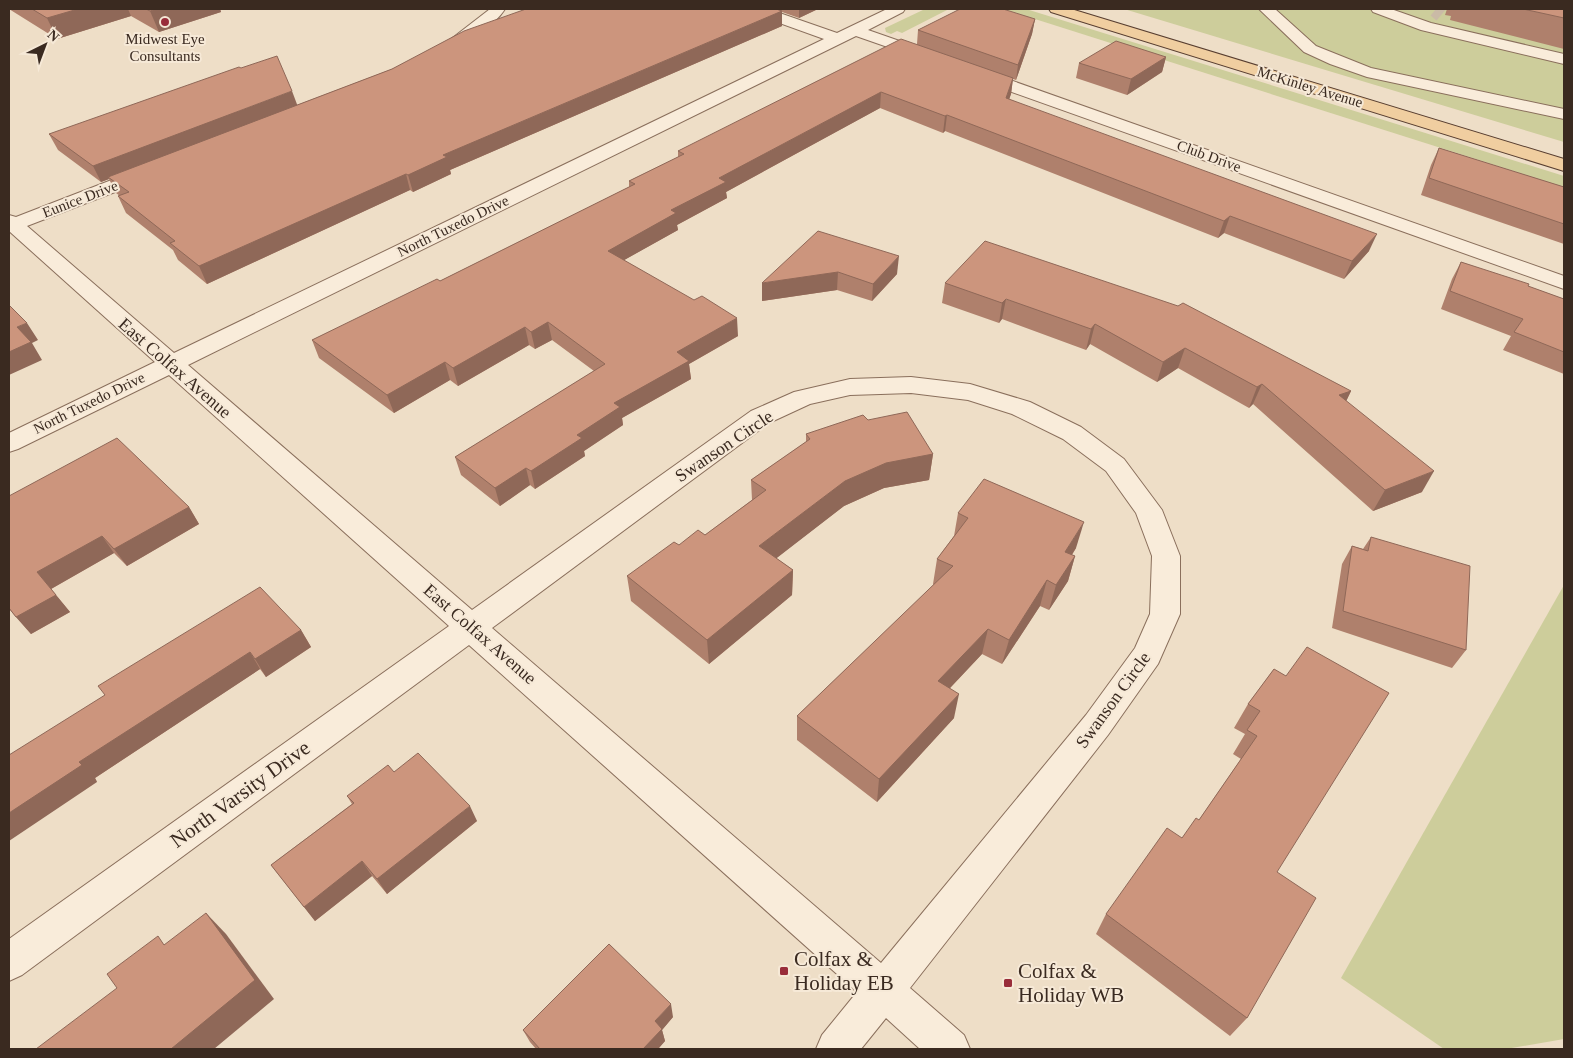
<svg xmlns="http://www.w3.org/2000/svg" width="1573" height="1058" font-family="Georgia,serif">
  <rect width="100%" height="100%" fill="#eedec7"/>
  <g fill="#cdcd9b">
    <polygon points="925,9 949,9 902,33 897,31 891,34 886,32 885,28"/>
    <polygon points="1003,9 1026,9 1564,176 1564,187"/>
    <polygon points="1124,9 1564,9 1564,142"/>
    <polygon points="1564,585 1564,1039 1506,1049 1444,1049 1341,978"/>
  </g>
  <g fill="none" stroke-linecap="round" stroke-linejoin="round">
    <polyline stroke="#cabaa6" stroke-width="17" stroke-dasharray="17 8" stroke-linecap="butt" points="1436,9 1442,14"/>
    <g stroke="#8a6f5c" stroke-width="2">
      <g id="minor">
        <path d="M490 9H505C497 22 461 53 446 49L444 46 446 43Z"/>
        <path d="M747 9H768L837 33 887 9H905L903 12 868 30 934 53 936 56 928 61 922 59 856 36 188 365 472 610 751 411 794 392 850 379 911 377 970 384 1030 402 1081 427 1124 459 1162 510 1180 556V614L1158 664 1108 735 910 988 964 1035 970 1049H920L886 1018 861 1049H816L822 1035 857 992 469 645 22 975 9 981V939L449 626 169 375 18 449 9 452V433L155 362 9 231V215L16 217 140 169H154L156 173 154 177 27 226 174 353 824 39 749 12ZM911 393 968 400 1012 414 1063 439 1106 471 1136 513 1152 556 1150 614 1135 648 1086 715 881 963 492 628 769 423 810 404 850 395Z"/>
        <polygon points="1259,9 1275,9 1316,46 1371,68 1564,109 1564,119 1367,77 1330,64 1304,52"/>
        <polygon points="1371,9 1391,9 1431,23 1564,54 1564,64 1421,30 1373,12"/>
        <polygon points="976,68 1564,276 1564,289 970,77 968,73 970,69"/>
      </g>
    </g>
    <g stroke="#583e30" stroke-width="2">
      <polygon id="major" points="1049,9 1071,9 1564,159 1564,171 1051,12"/>
    </g>
    <use href="#minor" fill="#f9ecda" fill-rule="evenodd"/>
    <use href="#major" fill="#f0cea0" fill-rule="evenodd"/>
  </g>
  <g fill="#af806c">
    <polygon points="9,9 220,9 221,12 159,32 131,16 57,39"/>
    <polygon points="526,9 818,9 799,18 782,12 782,26 450,170 451,174 413,192 410,190 207,284 178,260 173,250 126,213 118,196 120,196 116,193 109,179 101,182 58,150 49,134 297,105 392,69"/>
    <polygon points="1447,9 1564,9 1564,49 1450,20 1451,16 1445,15"/>
    <polygon points="1035,19 1032,34 1016,80 1013,79 1011,94 1009,99 1369,251 1344,279 1224,233 1218,238 945,131 943,133 880,108 726,192 727,198 677,225 678,230 624,260 738,336 689,364 691,379 622,418 623,425 584,451 585,456 535,489 530,485 500,506 461,475 455,457 594,371 552,340 535,349 529,345 458,386 450,380 394,413 319,358 312,340 440,281 629,187 629,181 678,157 678,151 917,44 918,30"/>
    <polygon points="1166,57 1162,72 1127,95 1076,78 1079,63"/>
    <polygon points="1439,148 1564,187 1564,244 1421,195 1431,165"/>
    <polygon points="818,231 897,274 872,301 837,290 762,301"/>
    <polygon points="1461,262 1564,299 1564,374 1503,350 1511,336 1441,309 1452,279"/>
    <polygon points="945,283 1351,391 1346,401 1422,492 1373,511 1253,404 1249,408 1178,368 1157,382 1090,344 1086,350 1002,319 999,323 942,303"/>
    <polygon points="868,420 933,454 929,480 884,488 844,506 776,558 793,570 792,595 709,664 631,601 627,576 679,545 705,535 752,500 751,480 806,442 806,434"/>
    <polygon points="9,496 189,507 199,524 127,566 114,553 51,589 70,612 31,634 10,610 9,611"/>
    <polygon points="958,513 1076,548 1072,555 1075,556 1068,581 1049,610 1040,606 1002,664 982,654 950,688 954,718 877,802 797,740 797,716 934,585 933,584 937,559 954,536"/>
    <polygon points="1371,537 1466,650 1452,668 1332,628 1342,564 1352,546 1363,549"/>
    <polygon points="301,630 311,647 266,677 260,669 95,778 97,782 9,755"/>
    <polygon points="1274,669 1277,872 1247,1018 1230,1036 1096,934 1106,914 1182,838 1199,820 1241,759 1233,754 1245,734 1234,728 1248,704"/>
    <polygon points="394,772 477,821 387,894 372,876 315,921 271,865 352,804 347,796"/>
    <polygon points="673,1017 662,1030 665,1041 658,1049 536,1049 530,1042 523,1030"/>
  </g>
  <g fill="#8f6858">
    <polygon points="78,9 128,9 131,16 57,39 47,18"/>
    <polygon points="157,9 220,9 221,12 159,32 150,11"/>
    <polygon points="799,9 818,9 799,18"/>
    <polygon points="782,11 782,26 450,170 451,174 413,192 408,175 443,155"/>
    <polygon points="1035,19 1032,34 1016,80 1018,65"/>
    <polygon points="1166,57 1162,72 1127,95 1131,79"/>
    <polygon points="1013,78 1011,94 1004,114 1006,98"/>
    <polygon points="292,91 298,107 108,177 109,179 101,182 93,166"/>
    <polygon points="881,92 880,108 726,192 727,198 677,225 678,230 610,268 608,251 719,178"/>
    <polygon points="947,115 945,131 943,133 945,116"/>
    <polygon points="406,174 410,190 207,284 199,266"/>
    <polygon points="1230,216 1224,233 1218,238 1224,221"/>
    <polygon points="1377,234 1369,251 1344,279 1352,261"/>
    <polygon points="899,256 897,274 872,301 873,284"/>
    <polygon points="838,272 837,290 762,301 762,283"/>
    <polygon points="1006,299 1002,319 999,323 1002,303"/>
    <polygon points="737,318 738,336 689,364 691,379 622,418 623,425 584,451 585,456 535,489 531,471 577,435 614,403 677,352"/>
    <polygon points="548,322 552,340 535,349 531,332"/>
    <polygon points="27,323 38,340 32,343 42,360 9,375 9,352 17,327"/>
    <polygon points="1095,324 1090,344 1086,350 1091,329"/>
    <polygon points="525,327 529,345 458,386 453,368"/>
    <polygon points="1185,348 1178,368 1157,382 1163,362"/>
    <polygon points="445,362 450,380 394,413 387,395"/>
    <polygon points="1262,384 1253,404 1249,408 1257,387"/>
    <polygon points="1351,391 1341,412 1339,395"/>
    <polygon points="933,454 929,480 884,488 844,506 760,571 759,546 845,481 886,463"/>
    <polygon points="526,468 530,485 500,506 495,488"/>
    <polygon points="1434,471 1422,492 1373,511 1385,490"/>
    <polygon points="189,507 199,524 127,566 114,549"/>
    <polygon points="1084,522 1076,548 1057,577 1065,552"/>
    <polygon points="102,536 114,553 51,589 37,572"/>
    <polygon points="1075,556 1068,581 1049,610 1056,585"/>
    <polygon points="793,570 792,595 709,664 707,640"/>
    <polygon points="1047,580 1040,606 1002,664 1009,640"/>
    <polygon points="56,595 70,612 31,634 16,617"/>
    <polygon points="988,629 982,654 934,705 938,681"/>
    <polygon points="301,630 311,647 266,677 255,659"/>
    <polygon points="250,652 260,669 95,778 97,782 9,841 9,813 79,762"/>
    <polygon points="959,694 954,718 877,802 879,779"/>
    <polygon points="470,806 477,821 387,894 377,879"/>
    <polygon points="362,861 372,876 315,921 304,907"/>
    <polygon points="206,913 226,934 274,999 214,1049 171,1049"/>
    <polygon points="671,1004 673,1017 662,1030 665,1041 658,1049 643,1049 655,1021"/>
  </g>
  <g fill="#cc957d" stroke="#8f6858">
    <polygon points="32,9 78,9 47,18"/>
    <polygon points="146,9 157,9 150,11"/>
    <polygon points="526,9 776,9 782,11 443,155 447,157 408,175 406,174 199,266 170,243 175,241 118,196 129,192 108,177 392,69 464,31"/>
    <polygon points="960,9 1003,9 1035,19 1018,65 918,30"/>
    <polygon points="1523,9 1564,9 1564,18"/>
    <polygon points="901,39 1013,78 1006,98 1377,234 1352,261 1230,216 1224,221 947,115 945,116 881,92 719,178 726,182 671,210 676,213 608,251 694,300 702,296 737,318 677,352 689,361 614,403 620,407 577,435 582,438 531,471 526,468 495,488 455,457 605,364 548,322 531,332 525,327 453,368 445,362 387,395 312,340 437,279 440,281 635,184 629,181 684,154 678,151"/>
    <polygon points="1116,41 1166,57 1131,79 1079,63"/>
    <polygon points="277,56 292,91 93,166 49,134 239,67 241,68"/>
    <polygon points="1439,148 1564,187 1564,224 1429,178"/>
    <polygon points="818,231 899,256 873,284 838,272 762,283"/>
    <polygon points="985,241 1178,306 1183,303 1351,391 1339,395 1434,471 1385,490 1262,384 1257,387 1185,348 1163,362 1095,324 1091,329 1006,299 1002,303 945,283"/>
    <polygon points="1461,262 1529,284 1528,286 1564,299 1564,352 1514,332 1523,319 1450,291"/>
    <polygon points="9,305 27,323 17,327 31,342 9,352"/>
    <polygon points="907,412 933,454 886,463 845,481 759,546 793,570 707,640 627,576 674,542 679,545 698,530 705,535 766,490 751,480 810,439 806,434 863,415 868,420"/>
    <polygon points="117,438 189,507 114,549 102,536 37,572 56,595 16,617 9,608 9,496"/>
    <polygon points="984,479 1084,522 1065,552 1075,556 1056,585 1047,580 1009,640 988,629 938,681 959,694 879,779 797,716 953,566 937,559 968,518 958,513"/>
    <polygon points="1371,537 1470,566 1466,650 1343,611 1352,546 1368,551"/>
    <polygon points="260,587 301,630 255,659 250,652 79,762 82,765 9,813 9,755 105,695 98,686"/>
    <polygon points="1307,647 1389,693 1277,872 1316,898 1247,1018 1106,914 1167,828 1182,838 1196,818 1199,820 1257,736 1247,730 1260,711 1248,704 1274,669 1286,676"/>
    <polygon points="418,753 470,806 377,879 362,861 304,907 271,865 354,803 347,796 388,765 394,772"/>
    <polygon points="206,913 255,980 171,1049 36,1049 117,988 107,974 158,936 164,945"/>
    <polygon points="609,944 671,1004 655,1021 662,1029 643,1049 540,1049 523,1030"/>
  </g>
  <g fill="#992d3a" stroke="#f6e9d7" stroke-width="2">
    <circle cx="165" cy="22" r="5"/>
    <rect x="779" y="966" width="10" height="10" rx="2.5"/>
    <rect x="1003" y="978" width="10" height="10" rx="2.5"/>
  </g>
  <g text-anchor="middle" stroke-width="4" stroke-linejoin="round" paint-order="stroke">
    <g font-size="15" fill="#3a2a20" stroke="#f6e9d7">
      <text x="165" y="44">Midwest Eye<tspan x="165" dy="17">Consultants</tspan></text>
    </g>
    <g font-size="15" fill="#3a2a20" stroke="#f6e9d7">
      <text transform="translate(1310 87) rotate(17)" y="5">McKinley Avenue</text>
      <text transform="translate(1209 156) rotate(20)" y="5">Club Drive</text>
      <text transform="translate(80 199) rotate(-21)" y="5">Eunice Drive</text>
      <text transform="translate(453 226) rotate(-26)" y="5">North Tuxedo Drive</text>
      <text transform="translate(89 403) rotate(-26)" y="5">North Tuxedo Drive</text>
    </g>
    <g font-size="18" fill="#3a2a20" stroke="#f6e9d7">
      <text transform="translate(175 368) rotate(41)" y="6">East Colfax Avenue</text>
      <text transform="translate(724 446) rotate(-34)" y="6">Swanson Circle</text>
      <text transform="translate(480 634) rotate(41)" y="6">East Colfax Avenue</text>
      <text transform="translate(1113 700) rotate(-54)" y="6">Swanson Circle</text>
    </g>
    <g font-size="21" fill="#3a2a20" stroke="#f6e9d7">
      <text transform="translate(240 794) rotate(-36)" y="7">North Varsity Drive</text>
    </g>
    <g font-size="21" fill="#3a2a20" stroke="#f6e9d7" text-anchor="start">
      <text x="794" y="966">Colfax &amp;<tspan x="794" dy="24">Holiday EB</tspan></text>
      <text x="1018" y="978">Colfax &amp;<tspan x="1018" dy="24">Holiday WB</tspan></text>
    </g>
  </g>
  <rect width="1573" height="1058" fill="none" stroke="#3a2a20" stroke-width="20"/>
  <g transform="translate(45 45) rotate(42)" stroke="#f6e9d7" stroke-width="4" paint-order="stroke">
  <path d="M0-4L9 19L0 12L-9 19Z" fill="#3a2a20"/>
  <text y="-8" font-size="14" font-weight="bold" text-anchor="middle" fill="#3a2a20">N</text>
  </g>
</svg>
